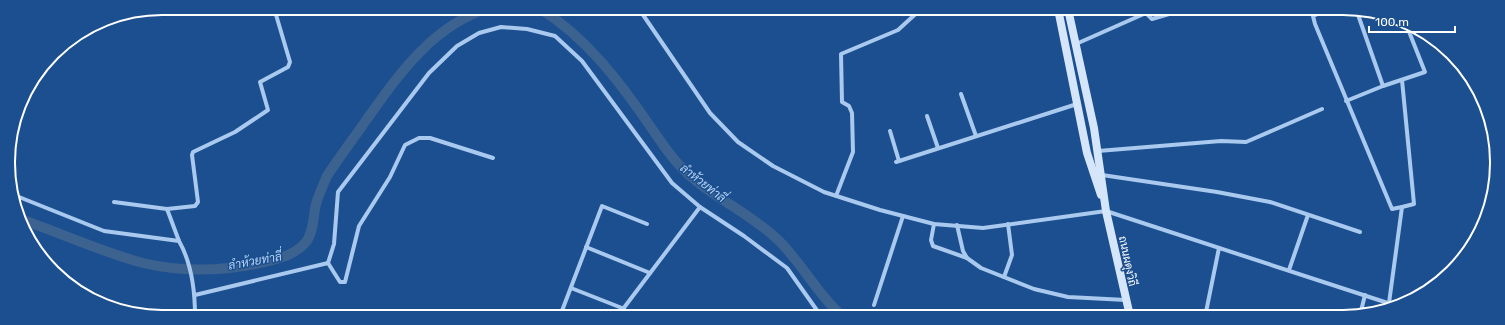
<svg xmlns="http://www.w3.org/2000/svg" width="1505" height="325" font-family="Rubik,Sarabun,sans-serif">
  <rect width="100%" height="100%" fill="#1b4f8f"/>
  <g fill="none" stroke-linecap="round" stroke-linejoin="round">
    <g stroke="#3c6290" stroke-width="10">
      <path d="M539 8C585 36 620 82 650 126 660 140 669 155 681 167 706 194 747 211 776 238 801 261 816 293 842 316"/>
      <path d="M20 219C61 233 101 252 143 263 181 272 222 271 260 263 277 259 294 256 306 242 314 232 313 216 316 204 319 194 323 185 327 176 340 156 354 138 367 119 399 74 433 25 489 8"/>
    </g>
    <g stroke="#a9c9ee" stroke-width="4">
      <polyline points="639,9 710,113 738,142 773,166 824,192 880,210 934,224 983,228 1106,211 1397,306"/>
      <polyline points="1329,9 1313,16 1315,24 1392,209 1402,207"/>
      <polyline points="1356,9 1383,86"/>
      <polyline points="1076,44 1146,13 1152,19 1186,9"/>
      <polyline points="961,94 976,136"/>
      <polyline points="1346,101 1383,86 1425,72 1406,24"/>
      <polyline points="927,116 938,148"/>
      <polyline points="890,131 899,161"/>
      <polyline points="1098,151 1221,141 1246,142 1322,109"/>
      <polyline points="896,162 1077,104"/>
      <polyline points="1102,175 1217,192 1270,202 1360,232"/>
      <path d="M14 195 104 231 179 241C192 264 195 290 195 316"/>
      <polyline points="836,196 853,152 852,113 849,106 842,102 841,54 898,30 921,9"/>
      <polyline points="114,202 167,209 195,206 198,202 192,155 193,152 235,132 268,110 260,82 288,67 290,62 274,8"/>
      <polyline points="167,209 179,241"/>
      <polyline points="934,224 931,240 933,246 967,258"/>
      <polyline points="957,225 963,251 967,258 981,268 1034,289 1068,297 1126,300"/>
      <polyline points="586,247 650,273"/>
      <polyline points="328,263 334,244 338,192 429,73 457,46 479,33 501,27 527,29 555,36 582,61 672,183 700,207 744,236 787,268 821,316"/>
      <polyline points="1289,270 1308,215"/>
      <polyline points="1004,277 1012,255 1008,224"/>
      <polyline points="571,288 622,308 631,316"/>
      <polyline points="195,295 328,263 340,282 345,282 359,226 390,177 405,145 419,138 430,138 493,158"/>
      <polyline points="1389,303 1402,207 1414,204 1402,80"/>
      <polyline points="874,305 903,216"/>
      <polyline points="623,309 700,207"/>
      <polyline points="1360,315 1365,295"/>
      <polyline points="560,316 602,206 647,224"/>
      <polyline points="1205,317 1219,248"/>
    </g>
    <g stroke="#d6e6fa" stroke-width="8">
      <polyline points="1058,9 1087,153 1101,195"/>
      <polyline points="1068,9 1094,128 1106,211 1130,316"/>
    </g>
  </g>
  <g text-anchor="middle" stroke-width="3" stroke-linejoin="round" paint-order="stroke">
    <g font-size="11" fill="#fff" stroke="#1b4f8f">
      <text transform="translate(1128 261) rotate(78)" y="4">ถนนผดุงวิถี</text>
    </g>
    <g font-size="12" font-style="italic" fill="#b5d3f5" stroke="#1b4f8f">
      <text transform="translate(703 183) rotate(38)" y="4">ลำห้วยท่าลี่</text>
      <text transform="translate(255 261) rotate(-10)" y="4">ลำห้วยท่าลี่</text>
    </g>
  </g>
  <path d="M0 0H1505V325H0ZM162 15H1343A147 147 0 0 1 1490 162V163A147 147 0 0 1 1343 310H162A147 147 0 0 1 15 163V162A147 147 0 0 1 162 15Z" fill="#1b4f8f" fill-rule="evenodd"/>
  <path fill="none" stroke="#fff" stroke-width="2" d="M162 15H1343A147 147 0 0 1 1490 162V163A147 147 0 0 1 1343 310H162A147 147 0 0 1 15 163V162A147 147 0 0 1 162 15Z"/>
  <path d="M1369 26v6h86v-6" fill="none" stroke="#ffffff" stroke-width="2"/>
  <text x="1375" y="26" font-size="12" fill="#ffffff" stroke="#1b4f8f" stroke-width="3" paint-order="stroke">100 m</text>
</svg>
